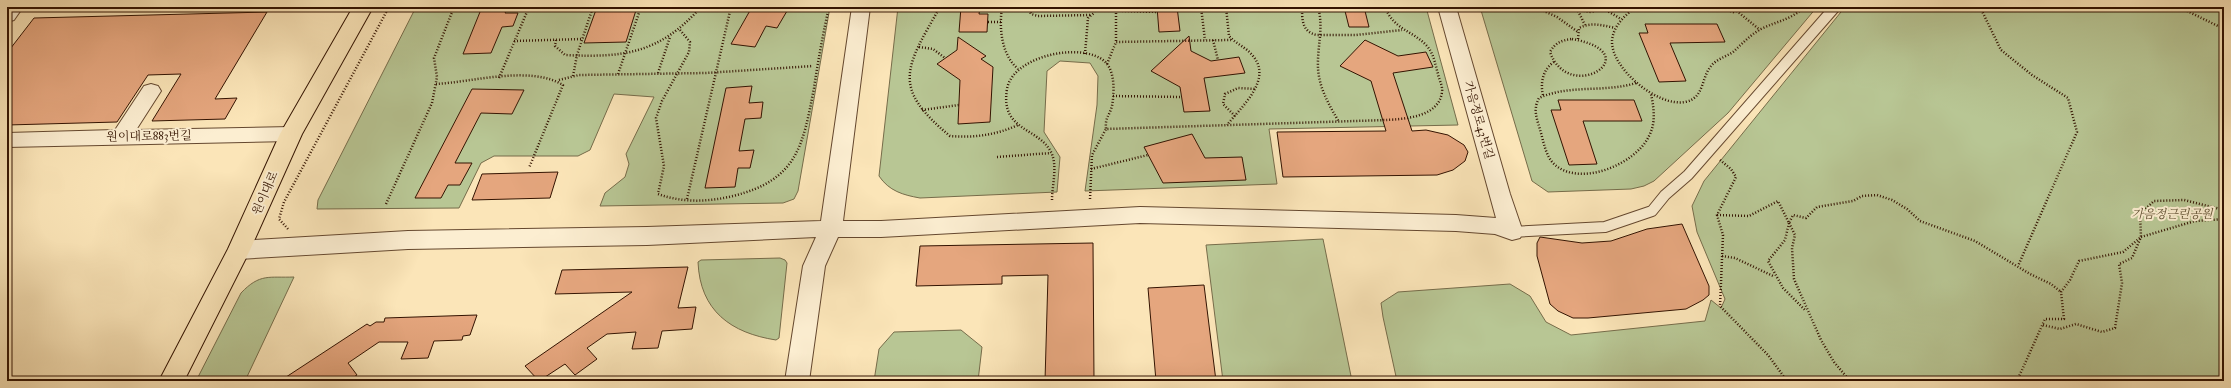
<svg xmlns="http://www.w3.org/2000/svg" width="2231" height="388" font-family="'IM FELL Double Pica','Noto Serif KR',serif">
  <rect width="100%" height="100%" fill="#fbe5b8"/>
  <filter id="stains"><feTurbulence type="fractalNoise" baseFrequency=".005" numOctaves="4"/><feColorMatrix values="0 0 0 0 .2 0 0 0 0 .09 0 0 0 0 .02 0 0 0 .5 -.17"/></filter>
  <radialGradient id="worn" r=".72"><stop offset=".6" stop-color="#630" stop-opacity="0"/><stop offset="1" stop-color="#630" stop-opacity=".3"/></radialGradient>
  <g fill="#b8c694" stroke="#766c4a">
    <polygon points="416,7 830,7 798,191 794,199 783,203 600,206 605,193 625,177 629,164 626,154 654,97 614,94 590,150 578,156 494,156 481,163 459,208 317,209 318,200"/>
    <path d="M898 7H1426L1458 125 1269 129 1277 184 1085 191 1097 105 1098 76 1090 63 1060 61 1047 71 1044 132 1060 157 1057 192 920 198C903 195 889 191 879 176Z"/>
    <polygon points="1480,7 1817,7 1728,113 1654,181 1644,186 1631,189 1548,192 1532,181"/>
    <polygon points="1845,7 2224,7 2224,381 1397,381 1383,317 1381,303 1398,292 1510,284 1530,296 1546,322 1571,335 1705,321 1711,300 1721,308 1725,299 1697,232 1692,206 1704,181"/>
    <polygon points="1323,239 1352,381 1223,381 1206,245"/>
    <path d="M780 258 785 260 787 263 779 338 776 340C731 333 700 311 698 262L701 260Z"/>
    <path d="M294 277 245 381H196L241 293C260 273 269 278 294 277Z"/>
    <polygon points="961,330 982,347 978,381 874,381 879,349 894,332"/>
  </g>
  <g fill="#e5a67e" stroke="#331301">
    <polygon points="482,7 508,7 505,13 518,13 513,26 502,27 491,53 463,54"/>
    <polygon points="597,7 637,7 626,42 584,43"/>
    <polygon points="752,7 774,7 773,9 787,11 777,28 766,26 755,47 731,44"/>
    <polygon points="961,7 980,7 979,14 988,14 987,32 959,32"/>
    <polygon points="1157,7 1177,7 1180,31 1159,32"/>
    <polygon points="1344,7 1364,7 1369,27 1349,27"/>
    <polygon points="267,12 215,99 237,98 225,119 152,121 181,74 148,75 117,122 7,125 7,53 34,18"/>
    <polygon points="1645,24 1717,24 1725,42 1670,43 1686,81 1659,82 1639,33 1648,33"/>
    <polygon points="1189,36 1191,51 1211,61 1239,57 1245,73 1204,78 1210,111 1184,112 1180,87 1151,71"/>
    <polygon points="958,37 986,56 981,59 993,67 990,122 958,124 960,80 937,64 957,50"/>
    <polygon points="1365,40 1398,56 1426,52 1433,67 1393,73 1412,131 1426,130 1448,135 1464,145 1468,152 1465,161 1453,170 1437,175 1283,177 1277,132 1386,131 1371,81 1340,66"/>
    <polygon points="752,86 749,103 763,102 761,118 745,119 739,151 754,150 750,168 738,168 735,187 705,188 726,88"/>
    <polygon points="472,89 524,90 512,114 481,113 455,163 472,163 460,185 448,185 441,198 415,198"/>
    <polygon points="1558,100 1634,100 1642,121 1583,121 1597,164 1569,165 1551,110 1561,110"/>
    <polygon points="1192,134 1205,158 1242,157 1246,180 1163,183 1144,147"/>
    <polygon points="558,172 550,198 472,200 482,174"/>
    <polygon points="1682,224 1709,286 1709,295 1703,300 1686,309 1588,318 1573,318 1558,311 1550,304 1537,256 1537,243 1540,237 1582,243 1611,241 1647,229"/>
    <polygon points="1093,243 1094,381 1045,381 1048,275 1002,276 1002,284 916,286 920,246"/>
    <polygon points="688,267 678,308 696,307 692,329 662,331 658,348 632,349 636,332 607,334 587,348 597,359 575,375 565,364 539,381 525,366 632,292 555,294 562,270"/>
    <polygon points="1204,285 1216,381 1156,381 1148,288"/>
    <polygon points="477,315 470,335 463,336 462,340 434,341 428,358 401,359 408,342 379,342 348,363 357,375 347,381 280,381 367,324 370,326 376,322 384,322 385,318"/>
  </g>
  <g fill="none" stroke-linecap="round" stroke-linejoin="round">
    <g stroke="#65482f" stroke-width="12">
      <polyline id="lane" points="1512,232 1605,227 1652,211 1665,195 1688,175 1835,7"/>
    </g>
    <g stroke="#65482f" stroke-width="2">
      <g id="street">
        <polygon points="7,7 23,7 14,20 7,22"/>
        <polygon points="852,7 870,7 843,221 881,221 1140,207 1456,215 1496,218 1438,7 1456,7 1510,194 1523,232 1520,238 1512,240 1495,234 1456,231 1140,223 881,237 838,237 825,266 809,381 785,381 803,266 816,237 647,245 408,249 239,259 231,256 228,250 231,244 239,241 408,231 647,227 821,221"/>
        <polygon points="151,84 158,86 161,91 136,130 291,127 298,129 301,134 298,139 291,141 7,147 7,133 115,130 144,86"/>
      </g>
    </g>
    <g stroke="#331301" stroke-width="2">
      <polygon id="primary" points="353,7 373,7 302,134 250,250 184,381 159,381 228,249 280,134"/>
    </g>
    <g stroke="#331301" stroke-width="2.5" stroke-dasharray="1 2" stroke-linecap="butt">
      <path d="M940 7C906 67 890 87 950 136 974 138 996 135 1018 125"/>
      <path d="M1002 7C999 28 1001 54 1018 69"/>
      <polyline points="1028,7 1031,14 1038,16 1091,15"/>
      <polyline points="1116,7 1116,42"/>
      <polyline points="1201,7 1205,40"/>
      <path d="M1226 7 1229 36C1236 44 1246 47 1253 56 1273 80 1241 107 1227 125"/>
      <path d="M1302 7C1302 20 1302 32 1317 35H1356L1402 30"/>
      <path d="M1318 7C1324 28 1317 47 1318 68 1319 88 1329 105 1339 122"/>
      <polyline points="1535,7 1557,17 1578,32"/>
      <polyline points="1560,7 1591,12 1611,7"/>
      <polyline points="1622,7 1629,11"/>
      <path d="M1636 7C1625 15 1613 26 1612 41 1611 68 1657 107 1685 102 1706 98 1700 75 1714 63 1720 58 1727 56 1733 52 1742 44 1750 35 1761 29 1777 21 1791 20 1804 7"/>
      <polyline points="1719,7 1736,13"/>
      <polyline points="1732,7 1760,30"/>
      <polyline points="1980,7 2001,50 2032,75 2068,98 2077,132 2018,266"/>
      <polyline points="2179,7 2224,29"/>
      <polyline points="1095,10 1157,12"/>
      <polyline points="1606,10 1621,19"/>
      <polyline points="1578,11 1585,25"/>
      <polyline points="988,22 1001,22"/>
      <path d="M680 30 690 42 689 52 662 101 656 118 664 166 658 194C683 203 708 202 733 196 798 180 803 145 814 88 818 61 823 34 829 7"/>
      <path d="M1572 39C1651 53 1569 106 1550 52 1555 43 1562 40 1572 39Z"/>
      <path d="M1578 39 1579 28C1591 22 1602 25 1615 28"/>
      <path d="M556 40 555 46 565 55C625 58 660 53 701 7"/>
      <polyline points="1213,40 1218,60"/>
      <polyline points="514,41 582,39"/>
      <polyline points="919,47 933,49 945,58"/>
      <polyline points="1085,54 1088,18 1094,13 1095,7"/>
      <polyline points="1107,64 1116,42 1231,40"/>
      <polyline points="658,73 670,37"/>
      <polyline points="618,74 641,7"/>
      <polyline points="573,76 577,55 593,7"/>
      <polyline points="499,78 529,7"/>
      <polyline points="559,80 579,75 706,73 813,66"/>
      <path d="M1636 83C1604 93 1570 84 1539 98 1532 111 1538 121 1541 133 1544 144 1546 156 1554 164 1580 188 1636 164 1649 136 1656 123 1654 108 1651 94"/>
      <path d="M436 84C473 82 530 65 563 85L529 168"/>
      <path d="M1543 95C1540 83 1543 69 1554 62"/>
      <polyline points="1113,96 1182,97"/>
      <polyline points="922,110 959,105"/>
      <polyline points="1235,116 1223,104 1225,94 1238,88 1256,89"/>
      <polyline points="997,157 1051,153"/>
      <polyline points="1720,160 1731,169 1736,177 1717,215 1723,235 1720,306 1768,355 1787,381"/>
      <polyline points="1091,169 1148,155"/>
      <polyline points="687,199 731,7"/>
      <path d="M1090 199 1092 155 1106 129 1386 120C1405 119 1439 117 1442 92 1443 86 1439 80 1438 74 1435 64 1434 54 1427 46 1412 30 1394 30 1385 7"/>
      <path d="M1052 200C1052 185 1058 166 1051 152 1038 127 1000 131 1007 89 1013 53 1094 39 1109 67 1115 78 1114 95 1112 106 1109 117 1105 117 1106 129"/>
      <polyline points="386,204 432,103 437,77 434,58 454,7"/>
      <polyline points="1717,215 1749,216 1778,201 1789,223 1793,215 1806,218 1817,207 1853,201 1862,196 1877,195 1892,200 1907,209 1920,221 1975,241 2030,274 2051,284 2061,292"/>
      <polyline points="1789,223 1795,235 1792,248 1794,279 1821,340 1834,362 1850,381"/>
      <polyline points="1789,223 1785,240 1768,261 1783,288 1805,310"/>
      <polyline points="288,229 279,219 284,202 389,7"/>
      <polyline points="1722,256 1735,258 1773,276"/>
      <polyline points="2043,325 2060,329 2076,324 2102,332 2115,328 2122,283 2119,264 2132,258 2141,237 2195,221 2224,219"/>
      <polyline points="2017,381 2045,319 2064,319 2061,292 2070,280 2079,261 2123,252 2141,237 2140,214 2154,201 2184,200 2224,210"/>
    </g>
    <use href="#lane" stroke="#fceed1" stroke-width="10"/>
    <use href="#street" fill="#fceed1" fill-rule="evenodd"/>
    <use href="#primary" fill="#fbe5b8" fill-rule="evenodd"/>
  </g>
  <g text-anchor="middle" stroke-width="4" stroke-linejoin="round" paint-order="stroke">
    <g font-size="12" fill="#331301" stroke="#fceed1">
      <text transform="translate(1479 120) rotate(74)" y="4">가음정로43번길</text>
      <text transform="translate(149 136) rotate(-1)" y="4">원이대로883번길</text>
      <text transform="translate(265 193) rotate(-66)" y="4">원이대로</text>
    </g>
    <g font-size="12" font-style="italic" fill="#625234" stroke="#fceed1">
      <text x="2172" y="218">가음정근린공원</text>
    </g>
  </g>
  <rect width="2231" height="388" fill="none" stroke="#fbe5b8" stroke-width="24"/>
  <rect x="8" y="8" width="2215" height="372" fill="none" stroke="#331301" stroke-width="2"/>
  <rect x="12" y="12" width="2207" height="364" fill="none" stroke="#331301"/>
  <rect width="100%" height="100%" filter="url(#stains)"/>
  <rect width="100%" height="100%" fill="url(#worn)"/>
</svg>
